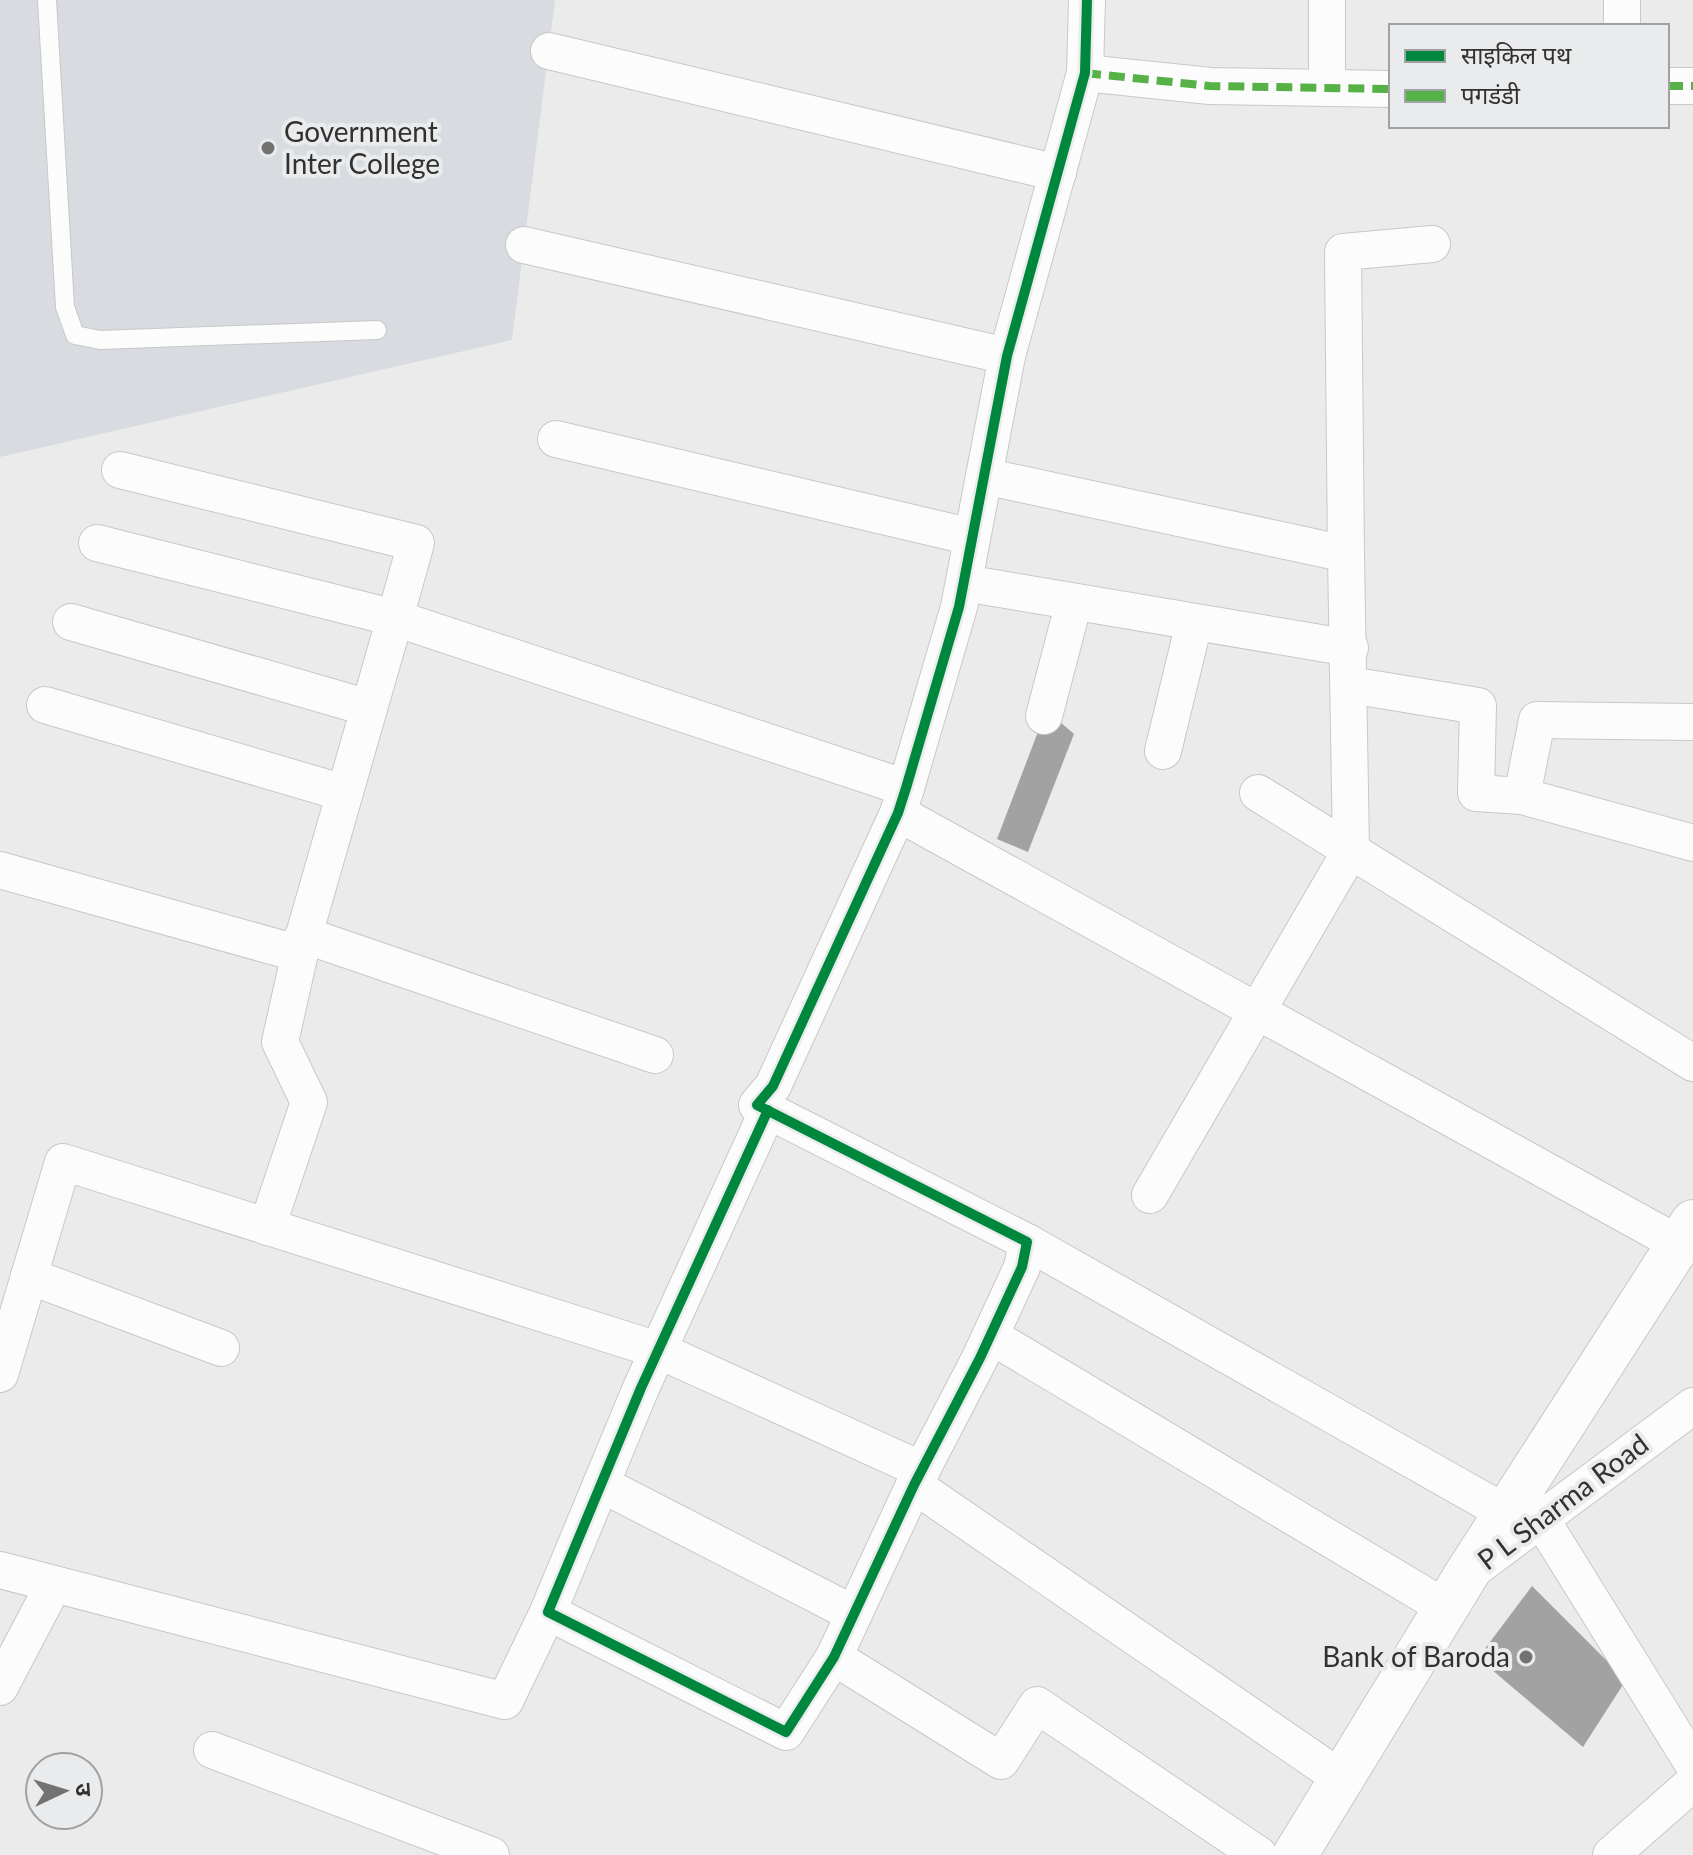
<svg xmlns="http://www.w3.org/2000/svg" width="1693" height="1855" font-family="Lato,'Noto Sans Devanagari',sans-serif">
  <rect width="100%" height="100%" fill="#ebebec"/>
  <polygon fill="#d8dbe0" points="0,0 555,0 512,340 0,457"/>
  <g fill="#a2a2a3">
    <polygon points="1044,716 1060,722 1074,734 1028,852 997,839"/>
    <polygon points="1532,1586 1626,1680 1583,1747 1478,1658"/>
  </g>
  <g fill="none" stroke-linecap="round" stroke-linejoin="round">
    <g stroke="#c8c8c9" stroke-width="20">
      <polyline id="service" points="47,0 65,307 75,335 100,340 377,330"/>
    </g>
    <g stroke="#c8c8c9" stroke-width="38">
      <g id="minor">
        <polyline points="1622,0 1622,26"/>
        <polyline points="549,51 1058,173"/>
        <polyline points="1085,73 1210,86 1391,89"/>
        <polyline points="1667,86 1693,86"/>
        <polyline points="1327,88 1327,0"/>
        <polyline points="524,245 1007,356"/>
        <polyline points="556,439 972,537"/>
        <polyline points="120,470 416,543 395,618 906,788"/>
        <polyline points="984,476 1346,554 1351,850 1150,1195"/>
        <polyline points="97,543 395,618 304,935 655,1055"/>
        <polyline points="1346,554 1343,252 1432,244"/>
        <polyline points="964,583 1350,648"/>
        <polyline points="71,622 369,708"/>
        <polyline points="1350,685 1478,706 1476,793 1522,796"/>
        <polyline points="45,705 344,793"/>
        <polyline points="1044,716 1074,602"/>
        <polyline points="1693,722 1537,720 1522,796 1693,843"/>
        <polyline points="1163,751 1194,623"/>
        <polyline points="1258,793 1693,1063"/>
        <polyline points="898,813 1679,1244"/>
        <polyline points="0,870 293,952 304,935 280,1042 309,1102 267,1227"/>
        <polyline points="768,1110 641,1388 548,1612 786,1732 834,1657 914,1485 980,1358 1022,1267 1027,1242 757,1105 773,1086 898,813 906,788 959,607 1007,356 1085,73 1087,0"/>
        <polyline points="1027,1242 1506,1513"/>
        <polyline points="29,1276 221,1348"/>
        <polyline points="991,1336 1446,1608"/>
        <polyline points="0,1374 63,1162 658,1350 922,1470"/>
        <polyline points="601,1484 854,1614"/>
        <polyline points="914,1485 1342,1779"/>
        <polyline points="1541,1519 1693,1764"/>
        <polyline points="1477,1567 1693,1406"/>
        <polyline points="0,1570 505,1701 548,1612"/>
        <polyline points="834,1657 1001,1761 1037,1705 1259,1855"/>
        <polyline points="0,1687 54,1584"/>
        <polyline points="212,1750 491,1855"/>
        <polyline points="1611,1855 1693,1783"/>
      </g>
    </g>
    <g stroke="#c8c8c9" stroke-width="46">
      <polyline id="tertiary" points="1295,1855 1466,1575 1693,1222"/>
    </g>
    <use href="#service" stroke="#fcfcfc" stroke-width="18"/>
    <use href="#minor" stroke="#fcfcfc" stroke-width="36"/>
    <use href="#tertiary" stroke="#fcfcfc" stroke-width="44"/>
    <g stroke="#56b246" stroke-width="8" stroke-dasharray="16 8" stroke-linecap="butt">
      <polyline points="1085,73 1210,86 1391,89"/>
      <polyline points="1667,86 1693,86"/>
    </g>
    <g stroke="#eaebed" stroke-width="15">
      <polyline id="cycleway" points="768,1110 641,1388 548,1612 786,1732 834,1657 914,1485 980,1358 1022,1267 1027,1242 757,1105 773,1086 898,813 906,788 959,607 1007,356 1085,73 1087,0"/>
    </g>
    <use href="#cycleway" stroke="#00873e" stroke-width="10"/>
  </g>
  <g fill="#727273" stroke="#eaebed" stroke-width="3">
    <circle cx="268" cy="148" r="8"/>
    <circle cx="1526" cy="1657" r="8"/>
  </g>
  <g text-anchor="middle" stroke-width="8" stroke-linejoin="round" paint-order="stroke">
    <g font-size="28" fill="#313132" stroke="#eaebed" text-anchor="start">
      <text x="284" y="142">Government<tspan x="284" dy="32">Inter College</tspan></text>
      <text x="1510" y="1667" text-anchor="end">Bank of Baroda</text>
    </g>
    <g font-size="28" fill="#313132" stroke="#eaebed">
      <text transform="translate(1563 1502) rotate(-37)" y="10">P L Sharma Road</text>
    </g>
  </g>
  <rect x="1389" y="24" width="280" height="104" fill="#eaebed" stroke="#a0a1a2" stroke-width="2"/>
  <rect x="1405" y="50" width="40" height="12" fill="#00873e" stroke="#a0a1a2" stroke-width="2"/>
  <text x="1461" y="64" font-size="24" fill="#313132">साइकिल पथ</text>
  <rect x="1405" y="90" width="40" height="12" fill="#56b246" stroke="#a0a1a2" stroke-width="2"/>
  <text x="1461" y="104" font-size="24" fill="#313132">पगडंडी</text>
  <g transform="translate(64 1791) rotate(86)"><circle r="38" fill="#eaebed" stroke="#a0a1a2" stroke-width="2"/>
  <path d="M0-6L14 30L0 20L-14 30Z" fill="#727273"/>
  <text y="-12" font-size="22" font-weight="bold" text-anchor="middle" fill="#313132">उ</text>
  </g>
</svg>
